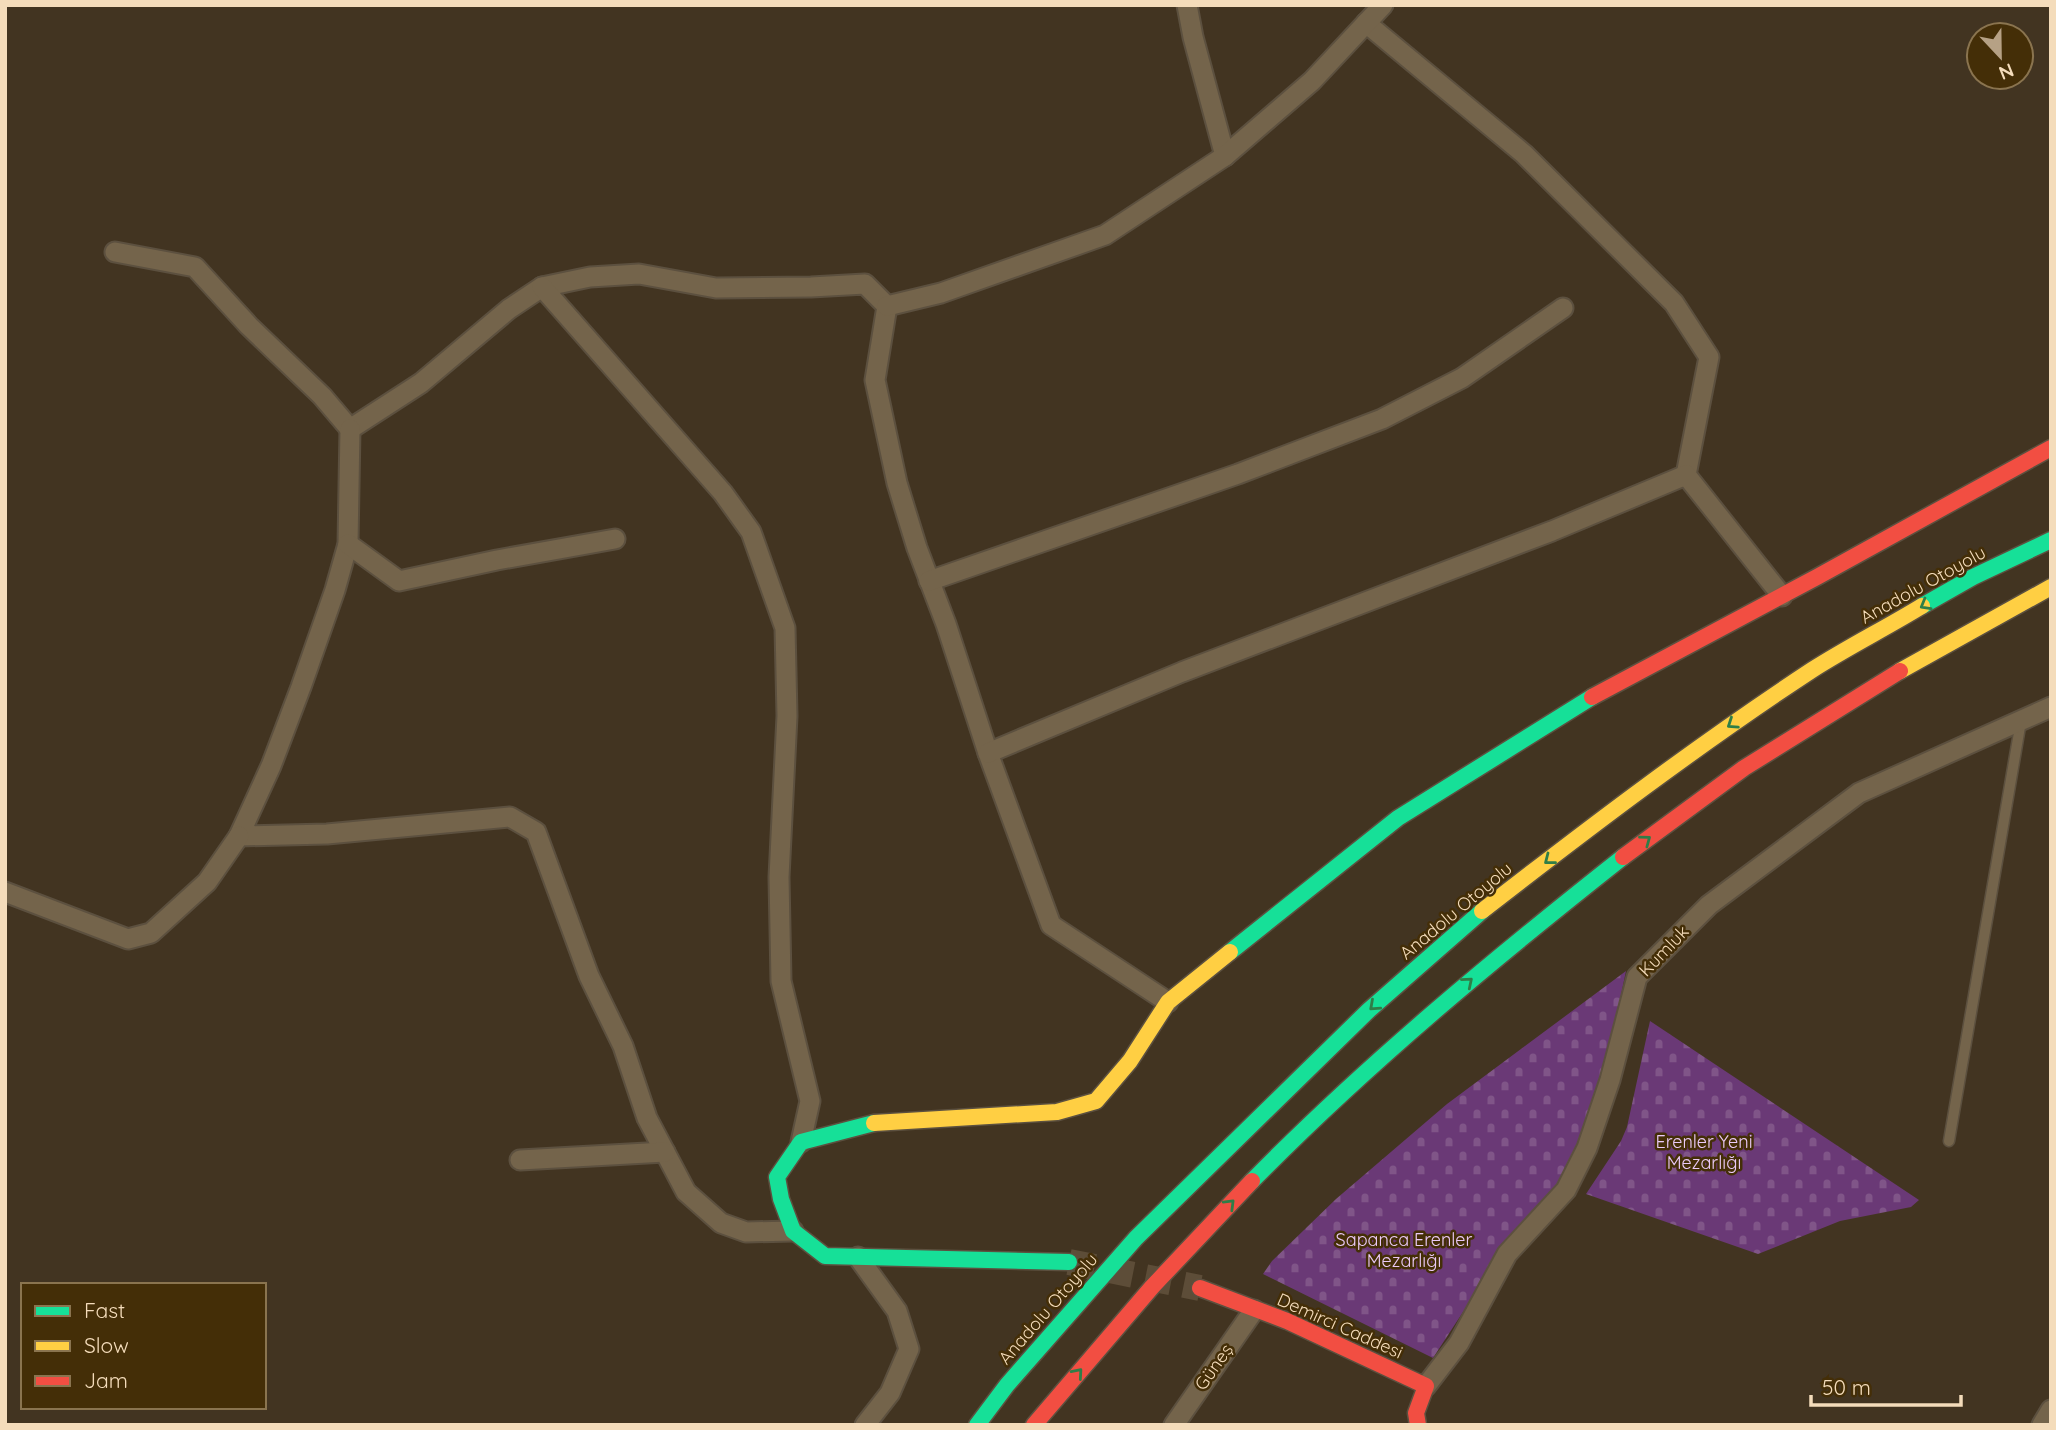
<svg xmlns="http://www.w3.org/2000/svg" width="2056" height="1430" font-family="Quicksand,sans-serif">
  <defs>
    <pattern id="cemetery-stones" width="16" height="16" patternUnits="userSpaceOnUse" patternTransform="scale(1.75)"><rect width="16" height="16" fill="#6a3976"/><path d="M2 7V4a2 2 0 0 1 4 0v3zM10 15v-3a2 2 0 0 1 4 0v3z" fill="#805588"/></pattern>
  </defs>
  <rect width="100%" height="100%" fill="#423421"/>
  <g fill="url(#cemetery-stones)">
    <polygon points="1626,971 1603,1081 1559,1187 1495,1263 1433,1358 1263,1274 1272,1261 1336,1199 1447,1104"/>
    <polygon points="1650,1021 1919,1200 1911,1207 1840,1221 1758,1254 1586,1194 1621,1141 1627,1127"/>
  </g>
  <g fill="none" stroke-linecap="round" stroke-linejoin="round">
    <polyline stroke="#5d4d38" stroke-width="26" stroke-dasharray="26 13" stroke-linecap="butt" points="1069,1262 1200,1288"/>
    <g stroke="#5c503f" stroke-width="13">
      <polyline id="lane" points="1949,1141 2021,721"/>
    </g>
    <g stroke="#5c503f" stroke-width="23">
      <g id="street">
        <polyline points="1187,5 1193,37 1225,156"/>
        <polyline points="1366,23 1524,154 1674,303 1709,357 1686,475"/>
        <polyline points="115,252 195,267 249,326 322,396 350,429 421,383 509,309 542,287 590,277 639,274 716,288 811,287 865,284 887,306 875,380 897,483 917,548 946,624 988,753 1051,925 1168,1002"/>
        <polyline points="542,287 723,493 751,532 785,628 787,716 779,877 781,981 810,1101 801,1142"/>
        <polyline points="887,306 941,293 1105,235 1225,156 1312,81 1383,5"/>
        <polyline points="350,429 348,544 335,590 301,687 271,766 239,836 327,834 510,817 536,832 589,976 623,1046 647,1118 686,1192 721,1223 746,1232 793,1231"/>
        <polyline points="348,544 399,581 497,560 615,539"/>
        <polyline points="929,581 1238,474 1382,419 1462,378 1563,308"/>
        <polyline points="988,753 1182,672 1552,531 1686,475 1782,596"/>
        <polyline points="5,892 128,939 151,933 207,882 239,836"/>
        <polyline points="520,1160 665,1152"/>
        <polyline points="858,1257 897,1311 909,1349 890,1393 865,1425"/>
        <polyline points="1426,1386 1459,1343 1507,1254 1566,1190 1587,1148 1610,1080 1637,977 1709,905 1859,793 2051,707"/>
        <polyline points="1174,1425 1254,1310"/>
        <polyline points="2042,1425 2051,1410"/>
      </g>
    </g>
    <g stroke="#5c503f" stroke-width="19">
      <g id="fast">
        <polyline points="1922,606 1973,577 2051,540"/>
        <polyline points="1230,952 1398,818 1592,697"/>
        <polyline points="874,1123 801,1142 777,1177 781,1199 793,1231 825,1256 1069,1262"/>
        <path d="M1252 1181C1367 1064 1494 959 1623 857"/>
        <polyline points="977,1425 1007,1385 1136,1238 1369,1010 1482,911"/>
      </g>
    </g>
    <g stroke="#5c503f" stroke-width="19">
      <g id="slow">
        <polyline points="1900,671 2051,587"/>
        <path d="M1482 911C1590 827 1698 745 1812 670 1848 647 1886 628 1922 606"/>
        <polyline points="874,1123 1057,1112 1096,1101 1130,1061 1168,1002 1230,952"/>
      </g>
    </g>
    <g stroke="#5c503f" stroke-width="19">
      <g id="jam">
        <polyline points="1592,697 1817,577 2051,448"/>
        <polyline points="1623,857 1744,768 1900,671"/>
        <polyline points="1200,1288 1287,1321 1426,1386 1416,1413 1418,1425"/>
        <polyline points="1034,1425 1152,1287 1252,1181"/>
      </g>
    </g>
    <use href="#lane" stroke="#74644b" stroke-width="10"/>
    <use href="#street" stroke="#74644b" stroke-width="19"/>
    <use href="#fast" stroke="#16e098" stroke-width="16"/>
    <use href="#slow" stroke="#ffcf43" stroke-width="16"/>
    <use href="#jam" stroke="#f24e42" stroke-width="16"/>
  </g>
  <defs><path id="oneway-chevron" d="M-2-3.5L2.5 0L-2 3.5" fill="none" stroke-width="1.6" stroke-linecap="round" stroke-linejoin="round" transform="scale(1.75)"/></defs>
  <g stroke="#2f7e48">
    <use href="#oneway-chevron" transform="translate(1925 605) rotate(150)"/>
    <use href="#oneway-chevron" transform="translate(1732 724) rotate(146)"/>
    <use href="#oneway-chevron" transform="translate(1646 840) rotate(-37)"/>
    <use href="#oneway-chevron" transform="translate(1549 860) rotate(142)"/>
    <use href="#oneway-chevron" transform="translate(1468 982) rotate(-40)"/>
    <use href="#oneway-chevron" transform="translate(1374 1006) rotate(138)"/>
    <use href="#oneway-chevron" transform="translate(1230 1204) rotate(-45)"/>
    <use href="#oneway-chevron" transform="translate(1078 1373) rotate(-49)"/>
  </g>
  <g text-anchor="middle" stroke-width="5" stroke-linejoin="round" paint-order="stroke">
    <g font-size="18" fill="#f4dcbb" stroke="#442e07">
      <text transform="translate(1923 585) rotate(-29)" y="6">Anadolu Otoyolu</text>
      <text transform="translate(1456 911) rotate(-40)" y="6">Anadolu Otoyolu</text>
      <text transform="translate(1664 951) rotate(-46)" y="6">Kumluk</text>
      <text transform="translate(1048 1309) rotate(-49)" y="6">Anadolu Otoyolu</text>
      <text transform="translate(1340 1326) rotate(24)" y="6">Demirci Caddesi</text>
      <text transform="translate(1214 1367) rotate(-55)" y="6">Güneş</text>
    </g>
    <g font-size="18" fill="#ebcaf9" stroke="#442e07">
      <text x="1704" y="1148">Erenler Yeni<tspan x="1704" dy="21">Mezarlığı</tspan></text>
      <text x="1404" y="1246">Sapanca Erenler<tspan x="1404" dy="21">Mezarlığı</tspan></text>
    </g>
  </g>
  <rect width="2056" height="1430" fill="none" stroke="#f4dcbb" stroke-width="14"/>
  <rect x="21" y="1283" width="245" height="126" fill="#442e07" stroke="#8a744f" stroke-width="2"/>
  <rect x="35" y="1306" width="35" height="10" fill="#16e098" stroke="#8a744f" stroke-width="2"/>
  <text x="84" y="1318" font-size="21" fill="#f4dcbb">Fast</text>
  <rect x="35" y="1341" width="35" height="10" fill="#ffcf43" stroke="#8a744f" stroke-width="2"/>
  <text x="84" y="1353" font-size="21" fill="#f4dcbb">Slow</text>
  <rect x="35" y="1376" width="35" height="10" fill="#f24e42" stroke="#8a744f" stroke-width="2"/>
  <text x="84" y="1388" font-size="21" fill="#f4dcbb">Jam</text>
  <g transform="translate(2000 56) rotate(158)"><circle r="33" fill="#442e07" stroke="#8a744f" stroke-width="2"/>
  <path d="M0-5L12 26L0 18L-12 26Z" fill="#b6a185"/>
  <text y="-10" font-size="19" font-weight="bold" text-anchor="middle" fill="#f4dcbb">N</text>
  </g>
  <path d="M1811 1395v10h150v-10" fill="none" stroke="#f4dcbb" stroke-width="3.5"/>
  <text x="1822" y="1395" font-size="21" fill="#f4dcbb" stroke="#442e07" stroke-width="5" paint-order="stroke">50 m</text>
</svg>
